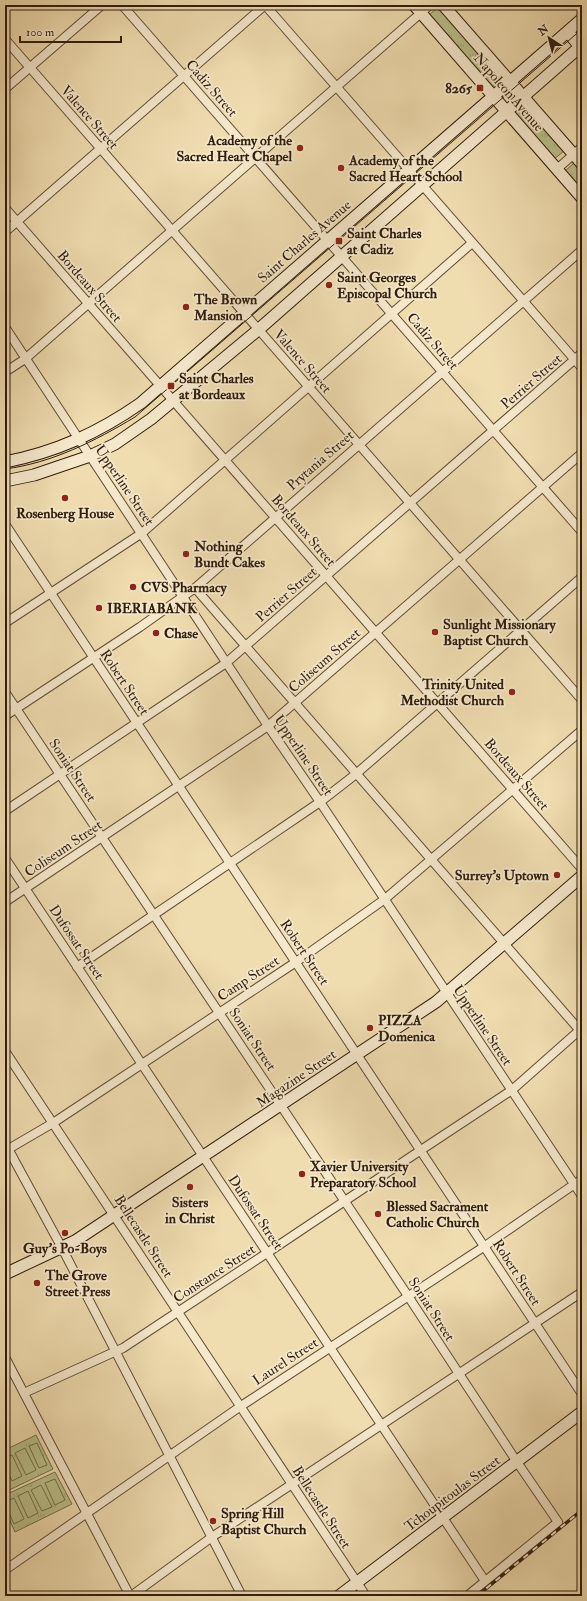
<svg xmlns="http://www.w3.org/2000/svg" width="587" height="1601" font-family="'IM FELL Double Pica',serif">
  <defs>
    <pattern id="grass-tufts" width="24" height="20" patternUnits="userSpaceOnUse"><rect width="24" height="20" fill="#bac08a"/><path d="M3 7l-1-3M5 7V3M7 7l1-3M15 17l-1-3M17 17v-4M19 17l1-3" fill="none" stroke="#a0a576"/></pattern>
  </defs>
  <rect width="100%" height="100%" fill="#efdcaf"/>
  <filter id="stains"><feTurbulence type="fractalNoise" baseFrequency=".005" numOctaves="4"/><feColorMatrix values="0 0 0 0 .2 0 0 0 0 .09 0 0 0 0 .02 0 0 0 .5 -.17"/></filter>
  <radialGradient id="worn" r=".72"><stop offset=".6" stop-color="#630" stop-opacity="0"/><stop offset="1" stop-color="#630" stop-opacity=".3"/></radialGradient>
  <g fill="url(#grass-tufts)" stroke="#756e4c">
    <polygon points="438,7 501,79 491,88 428,16"/>
    <polygon points="523,104 564,151 553,160 513,114"/>
    <polygon points="574,163 582,172 582,193 564,172"/>
    <polygon points="36,1435 53,1469 5,1492 5,1450"/>
    <polygon points="55,1472 72,1504 15,1532 5,1510 5,1495"/>
  </g>
  <g fill="#bac08a" stroke="#756e4c">
    <polygon points="37,1443 47,1465 39,1468 29,1446"/>
    <polygon points="25,1448 36,1470 26,1475 15,1453"/>
    <polygon points="12,1455 22,1476 12,1481 5,1466 5,1458"/>
    <polygon points="55,1479 65,1500 55,1505 45,1483"/>
    <polygon points="41,1485 52,1507 42,1511 31,1490"/>
    <polygon points="28,1491 38,1513 28,1518 18,1496"/>
    <polygon points="14,1498 24,1519 14,1524 5,1504 5,1502"/>
  </g>
  <g fill="none" stroke-linecap="round" stroke-linejoin="round">
    <g stroke="#604d36" stroke-width="10">
      <g id="street">
        <polyline points="122,5 582,532"/>
        <polyline points="265,5 582,368"/>
        <polyline points="5,39 582,700"/>
        <polyline points="5,89 102,5"/>
        <polyline points="557,169 582,147"/>
        <polyline points="5,208 582,869"/>
        <polyline points="5,232 265,5"/>
        <polyline points="5,327 268,726 320,802 582,1196"/>
        <polyline points="5,372 25,359 430,5"/>
        <polyline points="5,524 582,1394"/>
        <polyline points="195,588 582,1033"/>
        <polyline points="5,623 142,533 472,243"/>
        <polyline points="5,692 408,1296 517,1462 558,1522 467,1596"/>
        <polyline points="5,716 140,627 195,588 582,250"/>
        <polyline points="5,811 226,663 582,353"/>
        <polyline points="5,858 485,1581"/>
        <polyline points="5,902 268,726 582,453"/>
        <polyline points="77,967 320,802 356,774 582,577"/>
        <polyline points="5,1051 366,1596"/>
        <polyline points="5,1143 62,1248 242,1596"/>
        <polyline points="5,1151 53,1123 296,962 385,899 582,730"/>
        <polyline points="5,1357 130,1596"/>
        <polyline points="24,1393 123,1348 267,1253 421,1150 512,1090 582,1028"/>
        <polyline points="5,1570 241,1406 485,1246 582,1179"/>
        <polyline points="131,1596 212,1537 582,1292"/>
      </g>
    </g>
    <g stroke="#301d0d" stroke-width="13">
      <g id="secondary">
        <polyline points="414,5 582,198"/>
        <polyline points="443,5 582,164"/>
        <polyline points="568,32 580,47"/>
        <path d="M5 462C56 452 98 433 141 403L582 19"/>
        <polyline points="5,481 34,475 90,456 115,444 151,419 258,330 582,45"/>
        <polyline points="5,1274 75,1241 436,1002 582,876"/>
        <polyline points="339,1596 582,1412"/>
      </g>
    </g>
    <use href="#street" stroke="#f5e8cb" stroke-width="8"/>
    <use href="#secondary" stroke="#f5e8cb" stroke-width="11"/>
    <path stroke="#301d0d" stroke-width="1" d="M5 469C52 463 95 441 135 417L582 29"/>
    <g stroke="#301d0d" stroke-width="3.5">
      <polyline id="rail" points="477,1596 582,1510"/>
    </g>
    <use href="#rail" stroke="#f5e8cb" stroke-width="2" stroke-dasharray="6" stroke-linecap="butt"/>
  </g>
  <g fill="#8f2418" stroke="#f5e8cb" stroke-width="1.5">
    <rect x="476" y="84" width="8" height="8" rx="2"/>
    <circle cx="300" cy="148" r="4"/>
    <circle cx="341" cy="168" r="4"/>
    <rect x="335" y="237" width="8" height="8" rx="2"/>
    <circle cx="329" cy="285" r="4"/>
    <circle cx="186" cy="307" r="4"/>
    <rect x="167" y="382" width="8" height="8" rx="2"/>
    <circle cx="65" cy="498" r="4"/>
    <circle cx="186" cy="554" r="4"/>
    <circle cx="133" cy="587" r="4"/>
    <circle cx="99" cy="608" r="4"/>
    <circle cx="435" cy="632" r="4"/>
    <circle cx="156" cy="633" r="4"/>
    <circle cx="512" cy="692" r="4"/>
    <circle cx="557" cy="875" r="4"/>
    <circle cx="370" cy="1028" r="4"/>
    <circle cx="302" cy="1174" r="4"/>
    <circle cx="190" cy="1187" r="4"/>
    <circle cx="378" cy="1214" r="4"/>
    <circle cx="65" cy="1233" r="4"/>
    <circle cx="37" cy="1283" r="4"/>
    <circle cx="213" cy="1521" r="4"/>
  </g>
  <g text-anchor="middle" stroke-width="3.5" stroke-linejoin="round" paint-order="stroke">
    <g font-size="14" fill="#301d0d" stroke="#f5e8cb">
      <text transform="translate(212 88) rotate(49)" y="5">Cadiz Street</text>
      <text transform="translate(509 92) rotate(49)" y="5">Napoleon Avenue</text>
      <text transform="translate(90 117) rotate(49)" y="5">Valence Street</text>
      <text transform="translate(304 241) rotate(-41)" y="5">Saint Charles Avenue</text>
      <text transform="translate(90 286) rotate(49)" y="5">Bordeaux Street</text>
      <text transform="translate(433 341) rotate(49)" y="5">Cadiz Street</text>
      <text transform="translate(303 361) rotate(49)" y="5">Valence Street</text>
      <text transform="translate(531 381) rotate(-41)" y="5">Perrier Street</text>
      <text transform="translate(320 460) rotate(-41)" y="5">Prytania Street</text>
      <text transform="translate(125 485) rotate(56)" y="5">Upperline Street</text>
      <text transform="translate(304 530) rotate(49)" y="5">Bordeaux Street</text>
      <text transform="translate(286 594) rotate(-41)" y="5">Perrier Street</text>
      <text transform="translate(324 660) rotate(-41)" y="5">Coliseum Street</text>
      <text transform="translate(125 682) rotate(56)" y="5">Robert Street</text>
      <text transform="translate(304 755) rotate(56)" y="5">Upperline Street</text>
      <text transform="translate(73 770) rotate(56)" y="5">Soniat Street</text>
      <text transform="translate(517 774) rotate(49)" y="5">Bordeaux Street</text>
      <text transform="translate(63 848) rotate(-34)" y="5">Coliseum Street</text>
      <text transform="translate(77 942) rotate(56)" y="5">Dufossat Street</text>
      <text transform="translate(305 952) rotate(56)" y="5">Robert Street</text>
      <text transform="translate(248 978) rotate(-33)" y="5">Camp Street</text>
      <text transform="translate(483 1025) rotate(56)" y="5">Upperline Street</text>
      <text transform="translate(253 1039) rotate(56)" y="5">Soniat Street</text>
      <text transform="translate(296 1078) rotate(-34)" y="5">Magazine Street</text>
      <text transform="translate(256 1212) rotate(56)" y="5">Dufossat Street</text>
      <text transform="translate(144 1236) rotate(57)" y="5">Bellecastle Street</text>
      <text transform="translate(517 1272) rotate(57)" y="5">Robert Street</text>
      <text transform="translate(214 1273) rotate(-33)" y="5">Constance Street</text>
      <text transform="translate(432 1309) rotate(57)" y="5">Soniat Street</text>
      <text transform="translate(285 1361) rotate(-33)" y="5">Laurel Street</text>
      <text transform="translate(452 1493) rotate(-37)" y="5">Tchoupitoulas Street</text>
      <text transform="translate(322 1507) rotate(57)" y="5">Bellecastle Street</text>
    </g>
    <g font-size="14" font-weight="bold" fill="#301d0d" stroke="#f5e8cb" text-anchor="start">
      <text x="472" y="93" text-anchor="end">8265</text>
      <text x="292" y="145" text-anchor="end">Academy of the<tspan x="292" dy="16">Sacred Heart Chapel</tspan></text>
      <text x="349" y="165">Academy of the<tspan x="349" dy="16">Sacred Heart School</tspan></text>
      <text x="347" y="238">Saint Charles<tspan x="347" dy="16">at Cadiz</tspan></text>
      <text x="337" y="282">Saint Georges<tspan x="337" dy="16">Episcopal Church</tspan></text>
      <text x="194" y="304">The Brown<tspan x="194" dy="16">Mansion</tspan></text>
      <text x="179" y="383">Saint Charles<tspan x="179" dy="16">at Bordeaux</tspan></text>
      <text x="65" y="518" text-anchor="middle">Rosenberg House</text>
      <text x="194" y="551">Nothing<tspan x="194" dy="16">Bundt Cakes</tspan></text>
      <text x="141" y="592">CVS Pharmacy</text>
      <text x="107" y="613">IBERIABANK</text>
      <text x="443" y="629">Sunlight Missionary<tspan x="443" dy="16">Baptist Church</tspan></text>
      <text x="164" y="638">Chase</text>
      <text x="504" y="689" text-anchor="end">Trinity United<tspan x="504" dy="16">Methodist Church</tspan></text>
      <text x="549" y="880" text-anchor="end">Surrey's Uptown</text>
      <text x="378" y="1025">PIZZA<tspan x="378" dy="16">Domenica</tspan></text>
      <text x="310" y="1171">Xavier University<tspan x="310" dy="16">Preparatory School</tspan></text>
      <text x="190" y="1207" text-anchor="middle">Sisters<tspan x="190" dy="16">in Christ</tspan></text>
      <text x="386" y="1211">Blessed Sacrament<tspan x="386" dy="16">Catholic Church</tspan></text>
      <text x="65" y="1253" text-anchor="middle">Guy's Po-Boys</text>
      <text x="45" y="1280">The Grove<tspan x="45" dy="16">Street Press</tspan></text>
      <text x="221" y="1518">Spring Hill<tspan x="221" dy="16">Baptist Church</tspan></text>
    </g>
  </g>
  <rect width="587" height="1601" fill="none" stroke="#efdcaf" stroke-width="20"/>
  <rect x="6" y="6" width="575" height="1589" fill="none" stroke="#301d0d" stroke-width="2"/>
  <rect x="10" y="10" width="567" height="1581" fill="none" stroke="#301d0d"/>
  <g transform="translate(549 38) rotate(324)" stroke="#f5e8cb" stroke-width="3" paint-order="stroke">
  <path d="M0-3L7 15L0 10L-7 15Z" fill="#301d0d"/>
  <text y="-6" font-size="11" font-weight="bold" text-anchor="middle" fill="#301d0d">N</text>
  </g>
  <path d="M20 36v6h101v-6" fill="none" stroke="#301d0d" stroke-width="2"/>
  <text x="26" y="36" font-size="12" fill="#301d0d" stroke="#f5e8cb" stroke-width="3" paint-order="stroke">100 m</text>
  <rect width="100%" height="100%" filter="url(#stains)"/>
  <rect width="100%" height="100%" fill="url(#worn)"/>
</svg>
